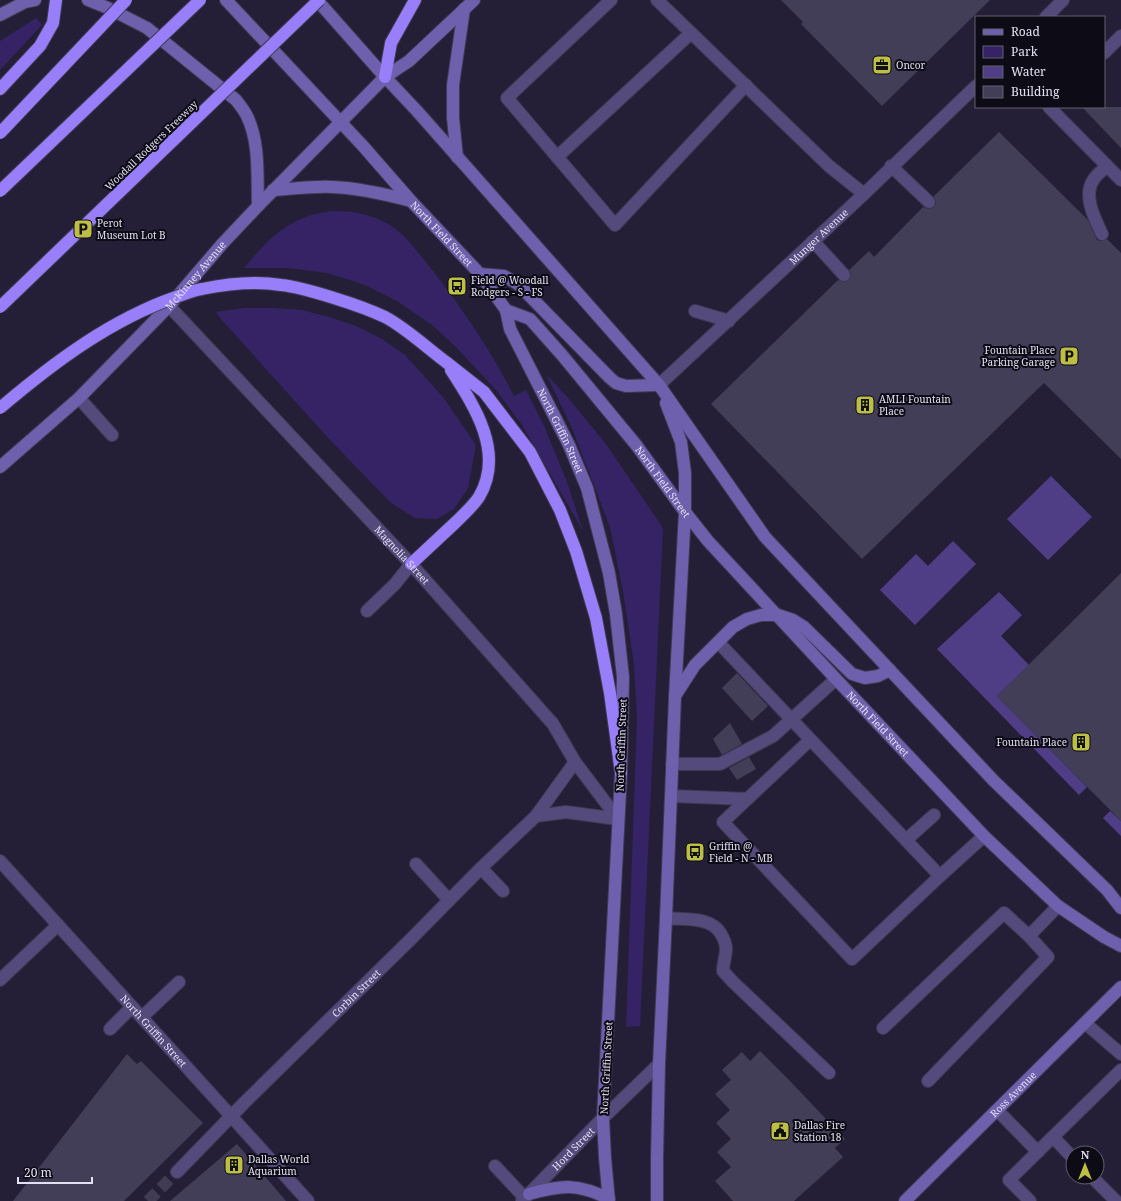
<svg xmlns="http://www.w3.org/2000/svg" width="1121" height="1201" font-family="'Noto Serif',serif">
  <rect width="100%" height="100%" fill="#241f37"/>
  <g fill="#352366">
    <polygon points="36,18 42,25 0,70 0,41"/>
    <path d="M333 211C356 211 378 215 397 230 411 241 421 257 433 271 464 311 491 351 514 396L526 390 544 426 567 482 583 531 522 425 496 390 455 346 432 325 397 301 365 285 327 273 288 268H244C271 236 290 216 333 211Z"/>
    <polygon points="244,308 273,308 302,310 329,317 356,326 382,339 405,355 443,397 476,445 468,488 454,509 437,519 415,518 391,503 330,440 221,319 216,312"/>
    <polygon points="546,374 569,399 606,444 663,528 640,1026 626,1027 637,718 634,664 623,591 610,527 572,428"/>
  </g>
  <g fill="#4f3e86">
    <polygon points="1051,476 1092,517 1048,560 1007,519"/>
    <polygon points="953,541 976,564 915,625 880,590 916,554 928,566"/>
    <polygon points="999,592 1022,615 1001,636 1029,665 997,696 1087,787 1079,795 937,649"/>
    <polygon points="1110,811 1121,821 1121,836 1103,818"/>
  </g>
  <g fill="#423e58">
    <polygon points="781,0 990,0 882,106 801,24 803,22"/>
    <polygon points="1082,107 1121,107 1121,148"/>
    <polygon points="999,132 1088,220 1097,240 1102,241 1107,239 1121,253 1121,459 1044,383 862,559 711,404 838,280 845,282 849,280 851,274 849,270 869,251 874,257 923,207 928,209 934,207 936,203 934,196"/>
    <polygon points="1121,573 1121,821 997,696"/>
    <polygon points="737,673 768,706 752,721 722,688"/>
    <polygon points="730,723 742,744 722,755 713,739"/>
    <polygon points="749,757 756,769 737,780 729,768"/>
    <polygon points="760,1051 790,1081 845,1139 835,1148 843,1157 794,1201 733,1201 715,1181 731,1167 717,1152 731,1139 716,1123 730,1110 715,1094 731,1080 722,1070 742,1052 750,1061"/>
    <polygon points="127,1054 137,1064 141,1061 203,1123 124,1201 13,1201"/>
    <polygon points="237,1144 286,1201 170,1201"/>
  </g>
  <g fill="none" stroke-linecap="round" stroke-linejoin="round">
    <polyline stroke="#413c53" stroke-width="12" stroke-dasharray="12 6" stroke-linecap="butt" points="148,1201 177,1172"/>
    <g stroke="#3f3a51" stroke-width="14">
      <g id="lane">
        <polyline points="611,0 507,98 615,225 746,85"/>
        <polyline points="657,0 829,166 864,194"/>
        <polyline points="1104,53 1121,36"/>
        <polyline points="557,157 691,33"/>
        <polyline points="891,166 929,202"/>
        <path d="M1102 234C1095 219 1082 195 1094 179 1097 174 1103 170 1107 166"/>
        <polyline points="813,241 844,275"/>
        <polyline points="695,311 729,321"/>
        <polyline points="79,398 112,435"/>
        <polyline points="367,611 395,584 411,564"/>
        <polyline points="718,642 940,876 852,959 723,822 810,740"/>
        <polyline points="672,764 720,764 773,736 836,679"/>
        <polyline points="671,796 747,799"/>
        <polyline points="906,840 934,815"/>
        <polyline points="416,864 449,900"/>
        <polyline points="481,868 503,891"/>
        <path d="M666 918C684 920 711 916 721 934 724 939 726 944 726 949 726 956 723 963 723 971L733 982 829 1073"/>
        <polyline points="142,1017 179,982"/>
        <polyline points="1085,1023 1121,1054"/>
        <polyline points="883,1028 1004,913 1029,936 1058,906"/>
        <polyline points="110,1029 132,1007"/>
        <polyline points="928,1081 1048,957 1029,936"/>
        <polyline points="997,1110 1038,1152"/>
        <polyline points="1053,1137 1073,1158"/>
        <polyline points="495,1166 525,1198"/>
        <polyline points="1092,1177 1116,1201"/>
        <polyline points="1030,1201 1009,1180 1121,1070"/>
      </g>
    </g>
    <g stroke="#3f3a51" stroke-width="14">
      <g id="street">
        <polyline points="1046,17 1063,0"/>
        <polyline points="1049,107 1121,180"/>
        <path id="s1" d="M169 306 411 564 553 724 575 762 618 819"/>
        <path id="s2" d="M659 385 864 194 976 86"/>
        <polyline points="536,816 566,812 618,819"/>
        <path id="s3" d="M0 861 308 1201"/>
        <polyline points="940,876 984,836"/>
        <polyline points="0,980 58,925"/>
        <path id="s4" d="M177 1172 245 1102 412 938 481 868 536 816 575 762"/>
        <path id="s5" d="M522 1201 603 1118 659 1064"/>
      </g>
    </g>
    <g stroke="#3f3a51" stroke-width="14">
      <g id="secondary">
        <path d="M88 0 108 8 147 28 236 100C240 105 244 110 247 116 260 143 257 176 258 206"/>
        <path id="s6" d="M226 0 363 146 411 201 480 274 506 310 530 319 562 355 637 446 685 512 708 541 836 679 984 836 1058 906 1104 937 1121 946"/>
        <polyline points="317,0 385,77 417,111 659,385 765,537 993,780 1107,890 1121,908"/>
        <polyline points="0,15 25,2 35,0"/>
        <polyline points="457,157 453,118 453,85 464,9"/>
        <path d="M273 190C292 189 313 186 332 187 359 188 385 194 411 201"/>
        <polyline points="480,274 504,276 518,284 610,378 616,383 626,386 659,385"/>
        <path id="s7" d="M506 310 510 329 569 445 587 488 609 573 616 614 623 677 621 773 603 1118 605 1158 609 1201"/>
        <path id="s8" d="M0 467 79 398 169 306 223 243 258 206 385 77 409 61 474 0"/>
        <polyline points="675,696 695,665 733,627 747,619 761,615 778,615 793,620 804,627 852,674 865,678 878,676 890,670"/>
        <path d="M529 1194C562 1185 578 1183 609 1199"/>
        <polyline points="657,1201 657,1158 659,1064 666,918 675,697 685,512 685,473 681,442 666,403"/>
        <path id="s9" d="M905 1201 1121 987"/>
      </g>
    </g>
    <g stroke="#3f3a51" stroke-width="14">
      <g id="highway">
        <polyline points="385,77 391,43 415,0"/>
        <polyline points="0,89 40,46 53,23 56,0"/>
        <polyline points="446,362 484,392 530,452 560,510 576,551 596,618 610,693 621,773"/>
        <path d="M411 564C426 550 441 536 456 522 464 514 473 506 479 497 505 453 475 407 451 370"/>
      </g>
    </g>
    <use href="#lane" stroke="#544b7c" stroke-width="12"/>
    <use href="#street" stroke="#544b7c" stroke-width="12"/>
    <use href="#secondary" stroke="#6f60ae" stroke-width="12"/>
    <use href="#highway" stroke="#987ef8" stroke-width="12"/>
    <g stroke="#3f3a51" stroke-width="14" stroke-linecap="butt">
      <g id="highway-bridge">
        <polyline points="0,133 126,0"/>
        <polyline points="0,191 200,0"/>
        <polyline points="0,307 319,0"/>
        <path d="M0 408C53 363 110 320 176 297 185 294 194 290 202 289 226 284 257 281 281 285 300 287 318 293 337 299 353 304 370 310 385 317 406 328 427 348 446 362"/>
      </g>
    </g>
    <use href="#highway-bridge" stroke="#987ef8" stroke-width="12"/>
  </g>
  <defs>
    <g id="office-square" transform="scale(1)"><rect x="-9" y="-9" width="18" height="18" rx="4" fill="#bcbf44" stroke="#0d0b16"/><path d="M-6-3h4V-5.5h4V-3h4V5H-6ZM-1-4.5V-3h2v-1.5ZM-6 0V1H6V0Z" fill="#111"/></g>
    <g id="parking-square" transform="scale(1)"><rect x="-9" y="-9" width="18" height="18" rx="4" fill="#bcbf44" stroke="#0d0b16"/><path d="M-3.5-5.5H1a3.5 3.5 0 0 1 0 7H-1V5.5H-3.5ZM-1-3.4V-.6H.8a1.4 1.4 0 0 0 0-2.8Z" fill="#111"/></g>
    <g id="bus-square" transform="scale(1)"><rect x="-9" y="-9" width="18" height="18" rx="4" fill="#bcbf44" stroke="#0d0b16"/><path d="M-5-6H5V4H4V6H2V4H-2V6H-4V4H-5ZM-3.5-4V0h7V-4ZM-3.5 1.2v1.5H-2V1.2ZM2 1.2v1.5H3.5V1.2Z" fill="#111"/></g>
    <g id="building-square" transform="scale(1)"><rect x="-9" y="-9" width="18" height="18" rx="4" fill="#bcbf44" stroke="#0d0b16"/><path d="M-4-6H4V6H1V3H-1V6H-4ZM-2.5-4.3h1.7v1.8h-1.7ZM.8-4.3h1.7v1.8H.8ZM-2.5-1h1.7V.8h-1.7ZM.8-1h1.7V.8H.8Z" fill="#111"/></g>
    <g id="civic-square" transform="scale(1)"><rect x="-9" y="-9" width="18" height="18" rx="4" fill="#bcbf44" stroke="#0d0b16"/><path d="M-.6-6.5H3V-4.5H.6V-3L4-1V1h2V6H-6V1h2V-1L-.6-3ZM-1.2 2.5V6h2.4V2.5Z" fill="#111"/></g>
  </defs>
  <g fill-rule="evenodd">
    <use href="#office-square" x="882" y="65"/>
    <use href="#parking-square" x="83" y="229"/>
    <use href="#bus-square" x="457" y="286"/>
    <use href="#parking-square" x="1069" y="356"/>
    <use href="#building-square" x="865" y="405"/>
    <use href="#building-square" x="1081" y="742"/>
    <use href="#bus-square" x="695" y="852"/>
    <use href="#civic-square" x="780" y="1131"/>
    <use href="#building-square" x="234" y="1165"/>
  </g>
  <g text-anchor="middle" stroke-width="4" stroke-linejoin="round" paint-order="stroke">
    <g font-size="10" fill="#e3e1f1" stroke="#0d0b16" text-anchor="start">
      <text x="896" y="69">Oncor</text>
      <text x="97" y="227">Perot<tspan x="97" dy="12">Museum Lot B</tspan></text>
      <text x="471" y="284">Field @ Woodall<tspan x="471" dy="12">Rodgers - S - FS</tspan></text>
      <text x="1055" y="354" text-anchor="end">Fountain Place<tspan x="1055" dy="12">Parking Garage</tspan></text>
      <text x="879" y="403">AMLI Fountain<tspan x="879" dy="12">Place</tspan></text>
      <text x="1067" y="746" text-anchor="end">Fountain Place</text>
      <text x="709" y="850">Griffin @<tspan x="709" dy="12">Field - N - MB</tspan></text>
      <text x="794" y="1129">Dallas Fire<tspan x="794" dy="12">Station 18</tspan></text>
      <text x="248" y="1163">Dallas World<tspan x="248" dy="12">Aquarium</tspan></text>
    </g>
    <g font-size="10" fill="#e3e1f1" stroke="#0d0b16">
      <text transform="translate(151 145) rotate(-44)" y="4">Woodall Rodgers Freeway</text>
      <text dy="4" stroke="none"><textPath href="#s6" startOffset="318">North Field Street</textPath></text>
      <text dy="4" stroke="none"><textPath href="#s2" startOffset="218">Munger Avenue</textPath></text>
      <text dy="4" stroke="none"><textPath href="#s8" startOffset="274">McKinney Avenue</textPath></text>
      <text dy="4" stroke="none"><textPath href="#s7" startOffset="133">North Griffin Street</textPath></text>
      <text dy="4" stroke="none"><textPath href="#s6" startOffset="654">North Field Street</textPath></text>
      <text dy="4" stroke="none"><textPath href="#s1" startOffset="341">Magnolia Street</textPath></text>
      <text dy="4" stroke="none"><textPath href="#s6" startOffset="978">North Field Street</textPath></text>
      <text transform="translate(621 745) rotate(-88)" y="4">North Griffin Street</text>
      <text dy="4" stroke="none"><textPath href="#s4" startOffset="253">Corbin Street</textPath></text>
      <text dy="4" stroke="none"><textPath href="#s3" startOffset="229">North Griffin Street</textPath></text>
      <text transform="translate(606 1068) rotate(-87)" y="4">North Griffin Street</text>
      <text dy="4" stroke="none"><textPath href="#s9" startOffset="152">Ross Avenue</textPath></text>
      <text dy="4" stroke="none"><textPath href="#s5" startOffset="73">Hord Street</textPath></text>
    </g>
  </g>
  <rect x="975" y="16" width="130" height="92" fill="#0d0b16" stroke="#63616e"/>
  <rect x="983" y="29" width="20" height="6" fill="#6f60ae" stroke="#63616e"/>
  <text x="1011" y="36" font-size="12" fill="#e3e1f1">Road</text>
  <rect x="983" y="46" width="20" height="12" fill="#352366" stroke="#63616e"/>
  <text x="1011" y="56" font-size="12" fill="#e3e1f1">Park</text>
  <rect x="983" y="66" width="20" height="12" fill="#4f3e86" stroke="#63616e"/>
  <text x="1011" y="76" font-size="12" fill="#e3e1f1">Water</text>
  <rect x="983" y="86" width="20" height="12" fill="#423e58" stroke="#63616e"/>
  <text x="1011" y="96" font-size="12" fill="#e3e1f1">Building</text>
  <g transform="translate(1085 1165)"><circle r="19" fill="#0d0b16" stroke="#63616e"/>
  <path d="M0-3L7 15L0 10L-7 15Z" fill="#bcbf44"/>
  <text y="-6" font-size="11" font-weight="bold" text-anchor="middle" fill="#e3e1f1">N</text>
  </g>
  <path d="M18 1177v6h74v-6" fill="none" stroke="#e3e1f1" stroke-width="2"/>
  <text x="24" y="1177" font-size="12" fill="#e3e1f1" stroke="#0d0b16" stroke-width="3" paint-order="stroke">20 m</text>
</svg>
